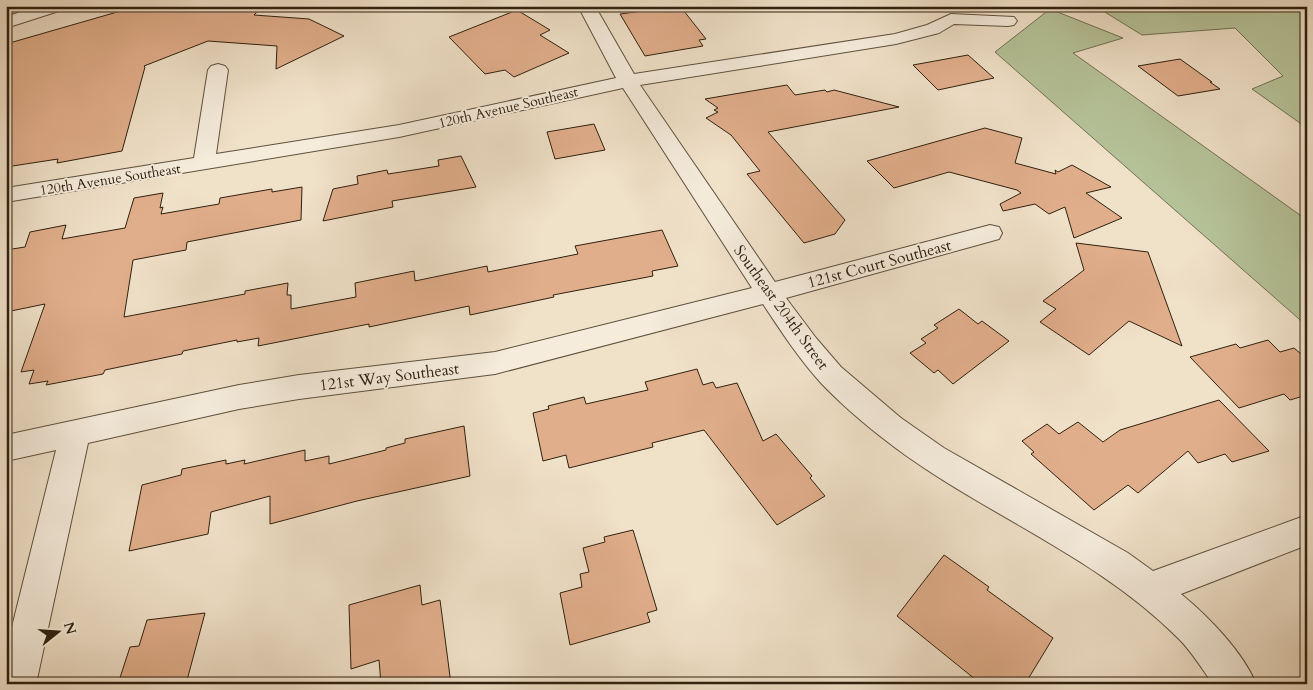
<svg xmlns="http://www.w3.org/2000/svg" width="1313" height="690" font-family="Cardo,serif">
  <rect width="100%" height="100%" fill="#f0e1c9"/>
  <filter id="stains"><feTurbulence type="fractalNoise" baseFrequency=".004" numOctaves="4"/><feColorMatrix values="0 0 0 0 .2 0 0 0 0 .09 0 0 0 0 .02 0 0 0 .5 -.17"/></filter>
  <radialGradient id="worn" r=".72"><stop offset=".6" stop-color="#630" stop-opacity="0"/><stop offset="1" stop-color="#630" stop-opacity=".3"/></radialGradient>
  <g fill="#b6c399" stroke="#727254">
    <polygon points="1095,6 1307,6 1307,128 1252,89 1283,76 1235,28 1142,35"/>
    <polygon points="1050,9 1123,38 1073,53 1307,220 1307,326 995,52"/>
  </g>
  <g fill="#e1ae8b" stroke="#2f210f">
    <polygon points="138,6 210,6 259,10 254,15 309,19 344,36 276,69 277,46 208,41 144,66 145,67 122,151 57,163 58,159 6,167 6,44"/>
    <polygon points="680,6 706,39 699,40 703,46 645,56 620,14"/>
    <polygon points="517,10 550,30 540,35 569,53 514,77 505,70 485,74 449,37"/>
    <polygon points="968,55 994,78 938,90 913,65"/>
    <polygon points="1180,59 1212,82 1210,82 1220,89 1178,96 1138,66"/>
    <polygon points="787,85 795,95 825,90 827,92 834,90 899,107 768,132 845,220 835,234 804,243 747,174 760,171 731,135 706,118 718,112 714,110 718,108 705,99"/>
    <polygon points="594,124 605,150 555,159 547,132"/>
    <polygon points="985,128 1022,138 1015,163 1056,174 1055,170 1058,172 1072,165 1111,187 1086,193 1122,218 1074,238 1065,207 1049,214 1035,204 1003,211 1000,204 1021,193 1017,190 949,172 894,188 867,161"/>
    <polygon points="461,156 476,187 392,201 393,207 323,221 333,189 358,184 357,176 387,170 388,174 439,166 438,160"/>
    <polygon points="302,187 301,220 187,242 186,250 133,260 124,317 245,294 245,291 288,283 287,295 291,295 291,309 356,297 355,283 414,271 415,281 487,266 488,272 578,254 575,246 662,230 678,266 652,271 653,276 553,295 554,297 470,315 469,306 369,327 369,324 258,346 259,338 237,342 237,340 183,351 182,354 105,370 103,374 46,385 48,381 29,384 34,370 21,372 45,304 6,312 6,250 25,247 30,232 66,225 62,239 125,228 134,198 163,193 160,208 163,207 161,214 219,204 220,198 272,189 272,192"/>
    <polygon points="1076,243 1148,252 1182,346 1129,321 1089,355 1040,322 1056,309 1043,301 1084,270"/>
    <polygon points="959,309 978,324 982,321 1009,341 953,384 938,370 934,373 910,353 926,343 921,339 938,328 934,325"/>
    <polygon points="1268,340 1280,352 1294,348 1307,359 1307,395 1290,400 1284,394 1239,408 1190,357 1236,344 1240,348"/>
    <polygon points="697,369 703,385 713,382 716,388 737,383 763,441 776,434 812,476 810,478 825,496 777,525 704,430 652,443 653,447 569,468 566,455 543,461 533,413 549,409 548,406 584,397 586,404 648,390 645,382"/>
    <polygon points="1219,400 1269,451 1232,462 1225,454 1198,463 1188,451 1138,493 1128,485 1094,510 1031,454 1034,452 1022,441 1047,424 1059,434 1078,422 1103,442 1120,430"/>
    <polygon points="464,426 470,476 357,501 270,524 270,496 211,512 208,534 129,551 142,485 181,475 182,469 226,460 226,464 245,460 244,464 305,450 305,461 329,456 329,464 386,450 386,448 405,443 405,439"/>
    <polygon points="633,530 657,610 647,613 650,622 570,645 560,593 582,587 580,574 589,572 583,548 605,542 604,537"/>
    <polygon points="944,555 989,587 987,590 1053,638 1025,684 981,684 897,616"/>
    <polygon points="420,585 422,605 440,600 451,684 381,684 379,660 351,669 349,605"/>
    <polygon points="205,613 186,684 118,684 130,647 139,646 147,620"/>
  </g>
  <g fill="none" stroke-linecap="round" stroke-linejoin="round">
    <g stroke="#5f513e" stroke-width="2">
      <g id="street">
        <polygon points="38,6 64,6 62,10 6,28 6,17"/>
        <path d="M578 6H595L634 74 895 34 927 25 951 14 1014 17 1017 21 1014 25 1008 26 954 24 939 33 896 44 640 85 775 282 990 225 999 227 1002 233 999 239 786 298 816 338 841 367 901 418 944 448 1128 553 1153 571 1307 515V545L1181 594C1208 616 1243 652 1256 684H1213C1202 669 1192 652 1179 639 1093 552 974 511 880 436 860 420 839 402 821 383 799 359 781 331 763 304L495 374 299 399 239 409 88 443 36 684H6V651L56 450 6 461V435L239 385 299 375 495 352 752 288 623 88 399 137 6 202V188L194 158 208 70 211 66 218 64 225 66 228 70 216 154 399 125 616 78Z"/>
      </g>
    </g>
    <use href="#street" fill="#f5ecdc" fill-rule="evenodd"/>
  </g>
  <g text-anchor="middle" stroke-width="4" stroke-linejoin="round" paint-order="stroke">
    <g font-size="14" fill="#2f210f" stroke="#f5ecdc">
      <text transform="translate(508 107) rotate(-13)" y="5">120th Avenue Southeast</text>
      <text transform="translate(110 179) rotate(-9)" y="5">120th Avenue Southeast</text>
    </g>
    <g font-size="16" fill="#2f210f" stroke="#f5ecdc">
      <text transform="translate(879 263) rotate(-15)" y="6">121st Court Southeast</text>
      <text transform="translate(782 307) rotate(54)" y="6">Southeast 204th Street</text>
      <text transform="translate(389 376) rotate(-7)" y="6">121st Way Southeast</text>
    </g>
  </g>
  <rect width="1313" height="690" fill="none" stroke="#f0e1c9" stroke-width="25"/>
  <rect x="8" y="8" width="1298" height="675" fill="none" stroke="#2f210f" stroke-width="2.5"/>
  <rect x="12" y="12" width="1288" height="665" fill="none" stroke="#2f210f"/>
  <g transform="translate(58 632) rotate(73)" stroke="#f5ecdc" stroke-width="4" paint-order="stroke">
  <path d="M0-4L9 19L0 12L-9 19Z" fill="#2f210f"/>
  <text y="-8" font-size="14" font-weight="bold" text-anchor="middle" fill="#2f210f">N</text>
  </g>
  <rect width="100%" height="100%" filter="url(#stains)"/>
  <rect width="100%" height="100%" fill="url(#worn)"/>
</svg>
